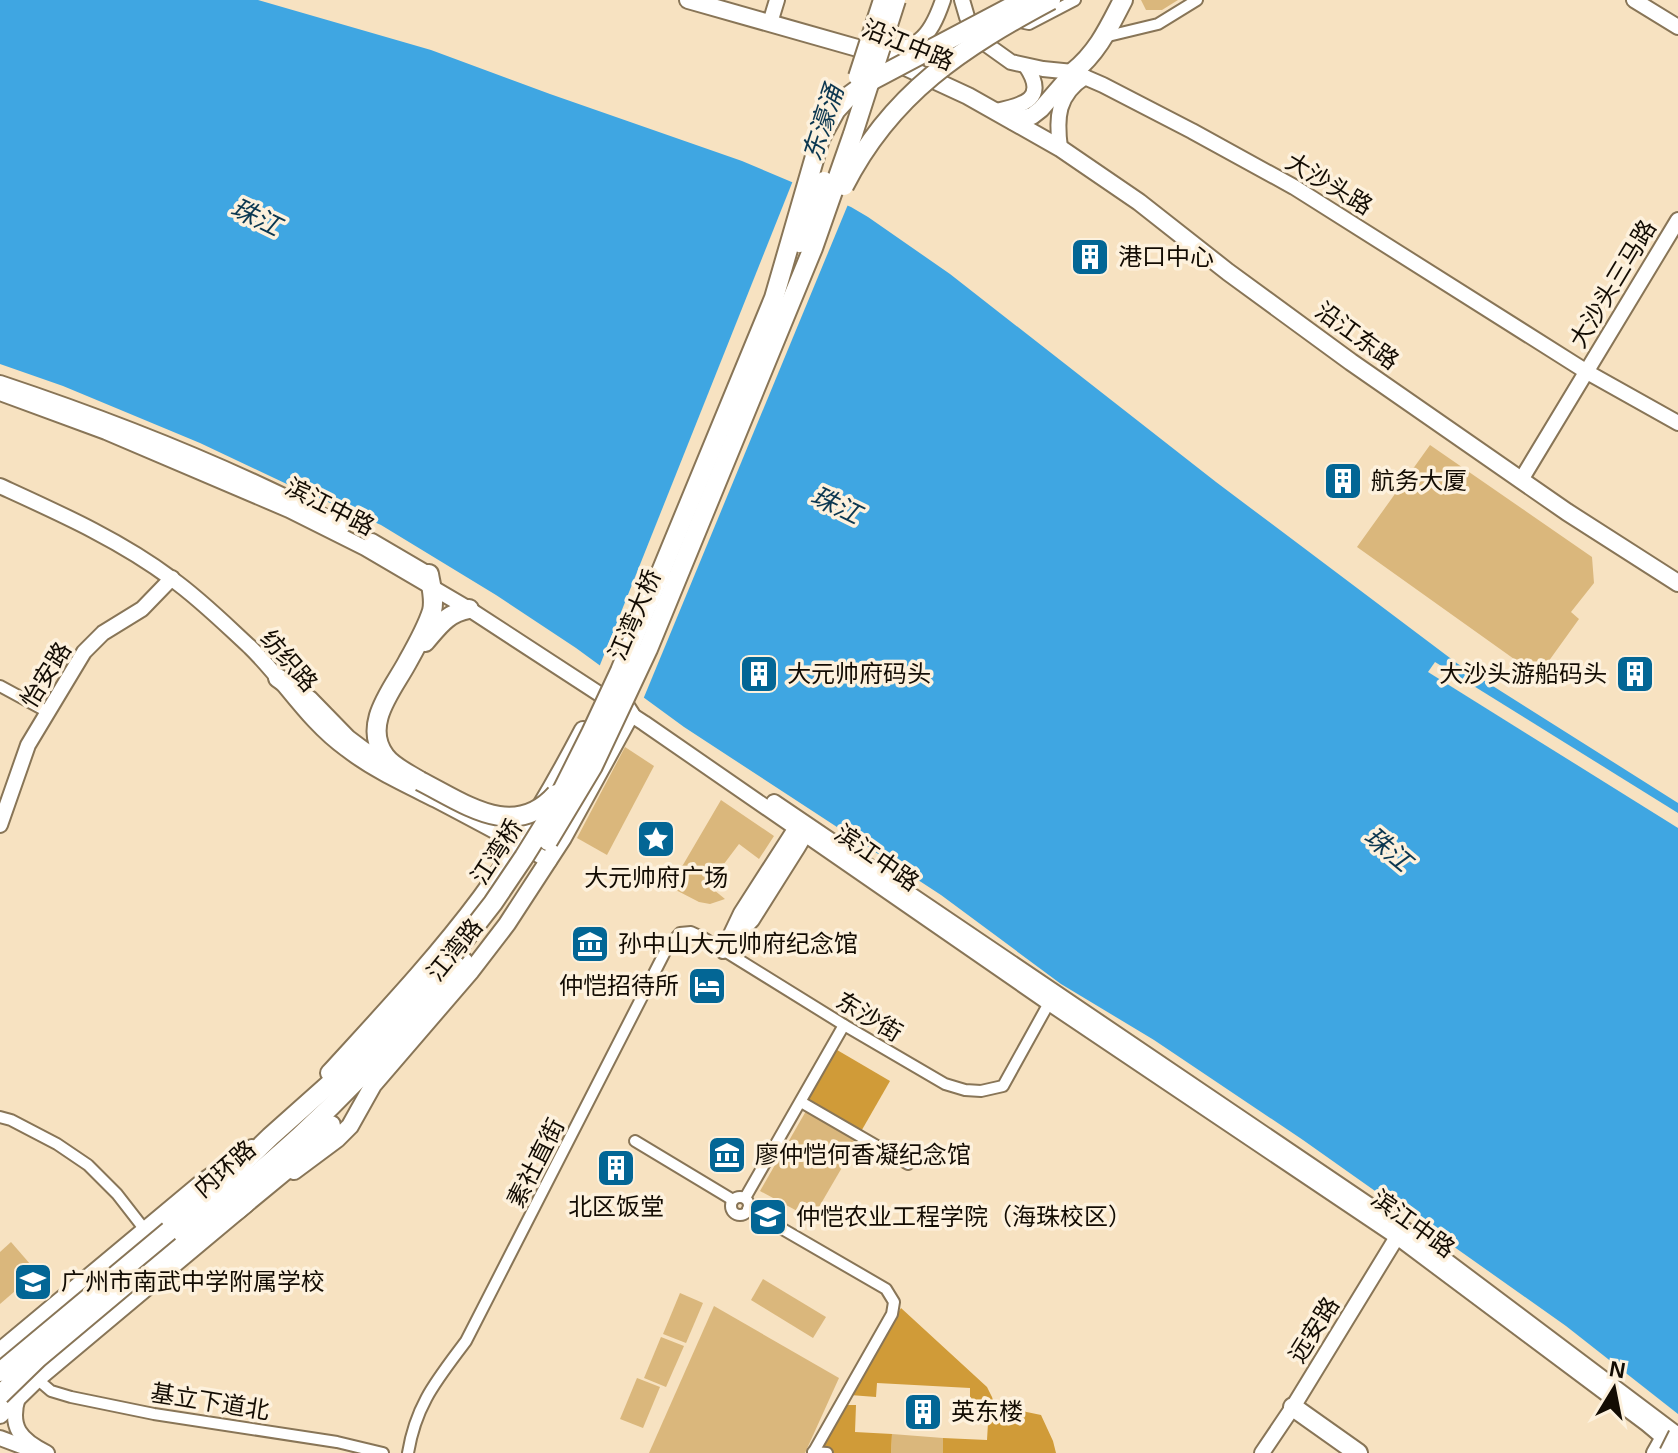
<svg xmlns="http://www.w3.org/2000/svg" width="1678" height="1453" font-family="Helvetica,'Noto Sans SC',sans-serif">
  <rect width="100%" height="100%" fill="#f7e2c1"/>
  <g fill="#dab77c">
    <polygon points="1141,0 1178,0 1162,10 1146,10"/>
    <polygon points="1430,445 1592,557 1594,583 1571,612 1579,619 1538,676 1357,547"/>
    <polygon points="625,747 654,766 607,855 577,838"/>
    <polygon points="721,800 774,836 759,859 739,844 708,885 725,899 710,904 699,902 670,887"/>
    <polygon points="806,1111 858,1140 812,1219 760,1191"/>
    <polygon points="11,1242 37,1272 0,1304 0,1252"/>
    <polygon points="763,1279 826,1317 813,1338 751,1300"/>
    <polygon points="680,1293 703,1303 686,1343 663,1334"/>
    <polygon points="714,1306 839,1378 805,1453 649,1453"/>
    <polygon points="661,1337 684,1346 666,1387 644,1378"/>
    <polygon points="637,1378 660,1387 643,1428 620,1419"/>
    <polygon points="892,1434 943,1438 943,1453 891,1453"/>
  </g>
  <g fill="#d09b38">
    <polygon points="832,1047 890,1081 859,1135 801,1102"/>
    <polygon points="901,1308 987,1387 992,1397 997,1413 1013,1409 1041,1415 1053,1441 1056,1453 943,1453 943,1438 987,1440 988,1423 970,1402 970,1388 877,1383 876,1397 850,1395"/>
    <polygon points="846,1405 856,1405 855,1432 892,1434 891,1453 819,1453"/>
  </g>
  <polygon fill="#3fa6e2" points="0,0 258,0 431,50 550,94 742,161 851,207 868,217 950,274 1216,482 1458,664 1678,803 1678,1414 1566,1326 1303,1140 1154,1040 1061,984 941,895 684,727 576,648 496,595 381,525 291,486 200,443 63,386 0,364"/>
  <g fill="#f7e2c1">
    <polygon points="794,178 849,202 642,702 598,670"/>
    <polygon points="1435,662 1678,813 1678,828 1428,672"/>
  </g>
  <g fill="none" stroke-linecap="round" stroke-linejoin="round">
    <g stroke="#887557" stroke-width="14">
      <g id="street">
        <polyline points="1018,17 1024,23 1029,24 1075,0"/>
        <polyline points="1104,37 1158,24 1197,0"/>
        <polyline points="0,686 48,712"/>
        <polyline points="801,1102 908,1164"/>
        <polyline points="0,1117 11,1120 57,1144 88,1165 117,1194 145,1230"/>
        <polyline points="635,1141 733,1200"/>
        <circle cx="740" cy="1206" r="9"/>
        <polyline points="745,1198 844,1025"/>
        <polyline points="748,1209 886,1289 894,1302 892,1314 813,1453"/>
        <polyline points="37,1379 51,1391 71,1397 154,1414 337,1442 383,1453"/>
        <polyline points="813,1452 827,1453"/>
        <path d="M408 1453C416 1404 437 1380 466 1341L667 948 680 933 691 932 702 937 844 1025 945 1084 965 1090 981 1091 1003 1086 1049 1003"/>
      </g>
    </g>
    <g stroke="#887557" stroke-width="18">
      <g id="secondary">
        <polyline points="962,0 967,17 974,32 983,42 1011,62 1043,69 1073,72 1103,85 1192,131 1294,187 1587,372 1678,423"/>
        <polyline points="1634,0 1678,27"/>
        <polyline points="770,23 777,0"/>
        <path d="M875 53C917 49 929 41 943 0"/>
        <path d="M996 111C1024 105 1048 99 1026 66"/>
        <path d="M1060 148C1056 118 1057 95 1085 77"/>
        <path d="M0 383C117 422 234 468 343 526"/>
        <polyline points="0,393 106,432 289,510 365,548 469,609 644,723 1049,1003 1397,1237 1647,1424 1678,1450"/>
        <polyline points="1521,480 1678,220"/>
        <path d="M0 486C59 513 120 540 172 579 200 599 225 624 250 647 284 680 307 721 346 749 373 770 406 785 436 800 474 820 512 840 549 861"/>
        <polyline points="372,541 430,575"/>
        <polyline points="774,802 1403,1228 1678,1435"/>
        <polyline points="0,825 28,745 84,652 103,633 142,609 172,578"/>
        <polyline points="734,939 752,920 798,847 805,835 806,830"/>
        <polyline points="723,951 741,913 795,829 804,825"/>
        <path d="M18 1397C9 1427 20 1440 47 1453"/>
        <polyline points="0,1438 32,1450"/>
        <polyline points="1262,1453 1293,1407 1400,1232"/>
        <polyline points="1654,1453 1663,1437"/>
      </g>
    </g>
    <g stroke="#887557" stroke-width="20">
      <g id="primary">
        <polyline points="688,0 875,53 968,96 1060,148 1139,202 1228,272 1351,362 1567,512 1678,583"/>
        <polyline points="1013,121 1032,116 1041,109 1073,72"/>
        <path d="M329 1073C381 1016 435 959 481 897 520 844 553 787 583 730"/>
        <polyline points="294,1171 337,1139 350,1126 373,1085 471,971 507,924 563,838 631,714 620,697 616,696"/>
        <polyline points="0,1351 204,1181 252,1148"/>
        <polyline points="0,1415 37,1379 246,1204"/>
      </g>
    </g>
    <g stroke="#887557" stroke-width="22">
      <g id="highway">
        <path d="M1073 72C1098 52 1109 27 1123 0"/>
        <path d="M425 642C439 626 447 613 469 609"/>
        <polyline points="278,678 309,700 347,739 363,751 389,765"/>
        <path d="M420 781C409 774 393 767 385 756 361 724 394 688 408 661 417 645 427 627 432 611 435 599 431 586 429 574"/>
        <polyline points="236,1211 293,1164 331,1125"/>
        <polyline points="169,1231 215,1191 270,1137 334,1080 444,965"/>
        <path d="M131 1280C188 1232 245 1186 300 1136 358 1082 413 1022 463 961"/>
        <polyline points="1293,1407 1358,1453"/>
      </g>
    </g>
    <use href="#street" stroke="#fff" stroke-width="10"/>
    <use href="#secondary" stroke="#fff" stroke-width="14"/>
    <use href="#primary" stroke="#fff" stroke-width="16"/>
    <use href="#highway" stroke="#fff" stroke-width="18"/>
    <g stroke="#887557" stroke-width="22" stroke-linecap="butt">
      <g id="highway-bridge">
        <polyline points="858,77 883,0"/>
        <path d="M844 186C891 93 963 47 1051 0"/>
        <polyline points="800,243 824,181"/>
        <path d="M420 781C464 803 514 842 556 794"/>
        <polyline points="548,841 593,766 648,649 813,248 853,134 896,0"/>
        <polyline points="454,953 493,903 524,857 550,815 591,733 620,671 774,298 820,139 836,110 850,95 865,84 1024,0"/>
        <polyline points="0,1372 169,1231"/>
        <polyline points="0,1395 38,1358 131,1280"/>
        <polyline points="1669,1453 1678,1435"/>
      </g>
    </g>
    <use href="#highway-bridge" stroke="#fff" stroke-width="18"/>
  </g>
  <defs>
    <g id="building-square" transform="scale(2)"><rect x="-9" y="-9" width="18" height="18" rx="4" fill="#036695" stroke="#fdf1dd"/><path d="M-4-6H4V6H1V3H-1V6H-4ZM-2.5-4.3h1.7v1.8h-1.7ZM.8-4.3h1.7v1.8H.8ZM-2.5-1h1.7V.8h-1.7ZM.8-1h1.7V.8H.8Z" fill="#fff"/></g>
    <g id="sight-square" transform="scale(2)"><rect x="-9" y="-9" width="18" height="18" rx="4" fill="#036695" stroke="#fdf1dd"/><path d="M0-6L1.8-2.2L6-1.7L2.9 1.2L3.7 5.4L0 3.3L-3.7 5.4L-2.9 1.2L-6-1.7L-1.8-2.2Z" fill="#fff"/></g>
    <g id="museum-square" transform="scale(2)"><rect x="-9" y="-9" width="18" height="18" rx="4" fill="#036695" stroke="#fdf1dd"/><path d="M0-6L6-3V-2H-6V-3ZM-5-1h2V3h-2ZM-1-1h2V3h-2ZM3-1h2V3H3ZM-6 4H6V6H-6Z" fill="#fff"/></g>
    <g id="hotel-square" transform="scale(2)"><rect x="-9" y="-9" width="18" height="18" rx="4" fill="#036695" stroke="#fdf1dd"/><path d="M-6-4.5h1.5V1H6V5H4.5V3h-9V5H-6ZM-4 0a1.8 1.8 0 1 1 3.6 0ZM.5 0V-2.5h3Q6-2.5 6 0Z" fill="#fff"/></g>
    <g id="university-square" transform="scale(2)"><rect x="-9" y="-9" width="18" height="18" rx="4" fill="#036695" stroke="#fdf1dd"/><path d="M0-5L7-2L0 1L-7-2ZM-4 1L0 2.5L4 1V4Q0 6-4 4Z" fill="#fff"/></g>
    <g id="school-square" transform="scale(2)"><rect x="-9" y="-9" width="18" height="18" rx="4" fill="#036695" stroke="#fdf1dd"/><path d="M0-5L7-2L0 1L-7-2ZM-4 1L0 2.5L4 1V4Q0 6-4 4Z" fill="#fff"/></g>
  </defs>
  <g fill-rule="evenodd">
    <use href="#building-square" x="1090" y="257"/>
    <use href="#building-square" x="1343" y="481"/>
    <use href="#building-square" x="759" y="674"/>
    <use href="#building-square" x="1635" y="674"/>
    <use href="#sight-square" x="656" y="839"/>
    <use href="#museum-square" x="590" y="944"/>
    <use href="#hotel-square" x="707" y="986"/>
    <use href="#museum-square" x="727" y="1155"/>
    <use href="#building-square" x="616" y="1168"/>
    <use href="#university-square" x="768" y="1217"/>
    <use href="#school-square" x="33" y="1282"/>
    <use href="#building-square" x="923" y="1412"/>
  </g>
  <g text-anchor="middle" stroke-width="7" stroke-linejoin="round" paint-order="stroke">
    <g font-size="24" fill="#130c03" stroke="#fdf1dd">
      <text transform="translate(908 45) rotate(22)" y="8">沿江中路</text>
      <text transform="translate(1329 184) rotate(31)" y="8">大沙头路</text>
      <text transform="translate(1613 284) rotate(-59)" y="8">大沙头三马路</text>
      <text transform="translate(1357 336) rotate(36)" y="8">沿江东路</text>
      <text transform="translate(330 507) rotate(27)" y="8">滨江中路</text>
      <text transform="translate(635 615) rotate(-67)" y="8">江湾大桥</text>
      <text transform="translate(289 661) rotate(49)" y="8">纺织路</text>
      <text transform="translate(46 675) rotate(-58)" y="8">怡安路</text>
      <text transform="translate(497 852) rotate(-57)" y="8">江湾桥</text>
      <text transform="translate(877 858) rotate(35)" y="8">滨江中路</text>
      <text transform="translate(455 950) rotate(-51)" y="8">江湾路</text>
      <text transform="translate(869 1017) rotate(31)" y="8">东沙街</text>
      <text transform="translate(536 1163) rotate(-63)" y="8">素社直街</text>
      <text transform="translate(225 1169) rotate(-41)" y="8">内环路</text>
      <text transform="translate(1413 1224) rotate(36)" y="8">滨江中路</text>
      <text transform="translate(1314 1330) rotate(-58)" y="8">远安路</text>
      <text transform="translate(210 1402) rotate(9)" y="8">基立下道北</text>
    </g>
    <g font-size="24" fill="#130c03" stroke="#fdf1dd" text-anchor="start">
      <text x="1118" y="265">港口中心</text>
      <text x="1371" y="489">航务大厦</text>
      <text x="787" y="682">大元帅府码头</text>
      <text x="1607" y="682" text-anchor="end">大沙头游船码头</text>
      <text x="656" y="886" text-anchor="middle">大元帅府广场</text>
      <text x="618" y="952">孙中山大元帅府纪念馆</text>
      <text x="679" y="994" text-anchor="end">仲恺招待所</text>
      <text x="755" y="1163">廖仲恺何香凝纪念馆</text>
      <text x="616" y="1215" text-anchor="middle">北区饭堂</text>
      <text x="796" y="1225">仲恺农业工程学院（海珠校区）</text>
      <text x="61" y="1290">广州市南武中学附属学校</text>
      <text x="951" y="1420">英东楼</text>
    </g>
    <g font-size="26" font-style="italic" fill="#0b3750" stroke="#fdf1dd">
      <text transform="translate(823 123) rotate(-72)" y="9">东濠涌</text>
      <text transform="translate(256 217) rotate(26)" y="9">珠江</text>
      <text transform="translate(836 505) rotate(26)" y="9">珠江</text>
      <text transform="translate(1388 849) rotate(40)" y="9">珠江</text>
    </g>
  </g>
  <g transform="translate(1614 1389) rotate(10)" stroke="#fdf1dd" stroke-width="6" paint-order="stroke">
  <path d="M0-6L14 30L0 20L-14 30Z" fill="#130c03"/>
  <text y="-12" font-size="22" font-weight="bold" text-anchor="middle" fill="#130c03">N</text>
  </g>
</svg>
